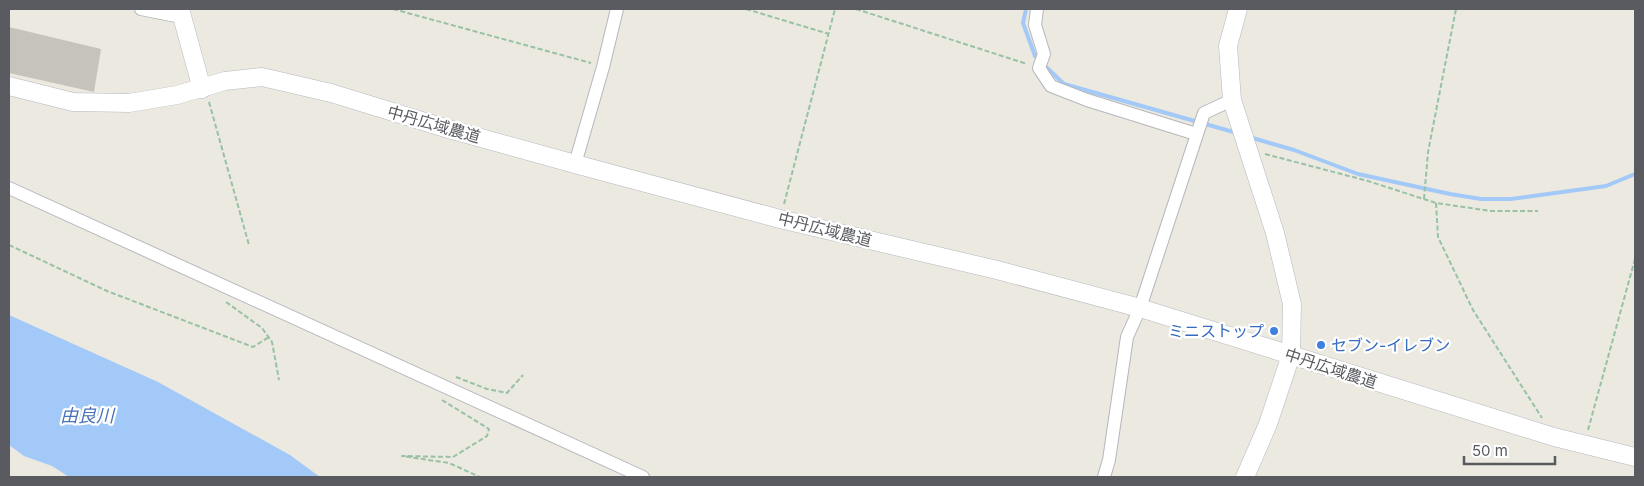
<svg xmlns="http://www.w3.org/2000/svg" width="1644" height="486" font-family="Inter,'Noto Sans JP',sans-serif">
  <rect width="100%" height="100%" fill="#ebe9e0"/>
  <polygon fill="#a3c9f8" points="9,315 158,382 290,455 320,477 69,477 52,466 24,456 9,445"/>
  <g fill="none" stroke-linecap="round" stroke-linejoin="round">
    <g stroke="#a3c9f8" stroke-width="4">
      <polyline points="1026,9 1023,23 1035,56 1039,60"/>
      <polyline points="1044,65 1064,84 1237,133"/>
      <polyline points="1249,137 1294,150 1358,174 1450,194 1481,199 1511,199 1606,186 1635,174"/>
    </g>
  </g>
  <polygon fill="#c6c3bd" points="9,27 101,49 94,92 9,73"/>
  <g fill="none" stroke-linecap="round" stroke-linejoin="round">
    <g stroke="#b6b7bc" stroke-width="14">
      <g id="street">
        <polyline points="141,9 181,17"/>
        <polyline points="1037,9 1035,25 1044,54 1039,68 1051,86 1087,100 1196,134"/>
        <polyline points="575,164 603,67 617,9"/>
        <polyline points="9,188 643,477"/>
        <polyline points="1104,477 1109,460 1127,337 1140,308 1204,113 1232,100"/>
      </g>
    </g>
    <g stroke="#b6b8be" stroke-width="19">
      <g id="secondary">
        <polyline points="180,9 202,89"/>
        <polyline points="1238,9 1228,46 1232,100 1275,233 1292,304 1291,355 1268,424 1245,477"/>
        <polyline points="9,86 73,102 129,103 177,95 225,81 262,77 331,93 445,128 575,164 780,219 997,270 1140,308 1554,437 1635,457"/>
      </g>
    </g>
    <g stroke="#98c1a8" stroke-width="2" stroke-dasharray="5 2.5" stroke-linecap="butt">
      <polyline points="393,9 591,63"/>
      <polyline points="746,9 829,34"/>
      <polyline points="856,9 1027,64"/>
      <polyline points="209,102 249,245"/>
      <polyline points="1265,154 1368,181 1436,203 1491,211 1538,211"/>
      <polyline points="1424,199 1428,152 1456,9"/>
      <polyline points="1436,203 1438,237 1473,310 1542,418"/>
      <polyline points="784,204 835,9"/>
      <polyline points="9,245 107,291 253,347 269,337"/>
      <polyline points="226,302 262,328 272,342 279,380"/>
      <polyline points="456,377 487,389 507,393 523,375"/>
      <polyline points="442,400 489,429 487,436 453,457 402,456 449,463 480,477"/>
      <polyline points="1588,430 1635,259"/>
    </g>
    <use href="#street" stroke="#fff" stroke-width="12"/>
    <use href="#secondary" stroke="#fff" stroke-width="18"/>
  </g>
  <g fill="#3f7fe0" stroke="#fff" stroke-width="2">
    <circle cx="1274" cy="331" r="5"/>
    <circle cx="1321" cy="345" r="5"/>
  </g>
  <g text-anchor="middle" stroke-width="4.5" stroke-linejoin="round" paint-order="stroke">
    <g font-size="16" fill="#595b60" stroke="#fff">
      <text transform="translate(434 124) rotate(16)" y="6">中丹広域農道</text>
      <text transform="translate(825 229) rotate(14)" y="6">中丹広域農道</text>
      <text transform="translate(1331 368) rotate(18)" y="6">中丹広域農道</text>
    </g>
    <g font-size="16" fill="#366cbe" stroke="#fff" text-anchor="end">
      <text x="1264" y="337">ミニストップ</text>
      <text x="1331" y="351" text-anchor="start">セブン-イレブン</text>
    </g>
    <g font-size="18" font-style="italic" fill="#4872b8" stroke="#fff">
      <text x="87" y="422">由良川</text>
    </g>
  </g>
  <rect width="1644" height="486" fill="none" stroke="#595b60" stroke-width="20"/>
  <path d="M1464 456v8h91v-8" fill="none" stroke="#595b60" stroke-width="2.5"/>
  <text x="1472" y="456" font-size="15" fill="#595b60" stroke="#ffffff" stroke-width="4" paint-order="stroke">50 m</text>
</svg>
